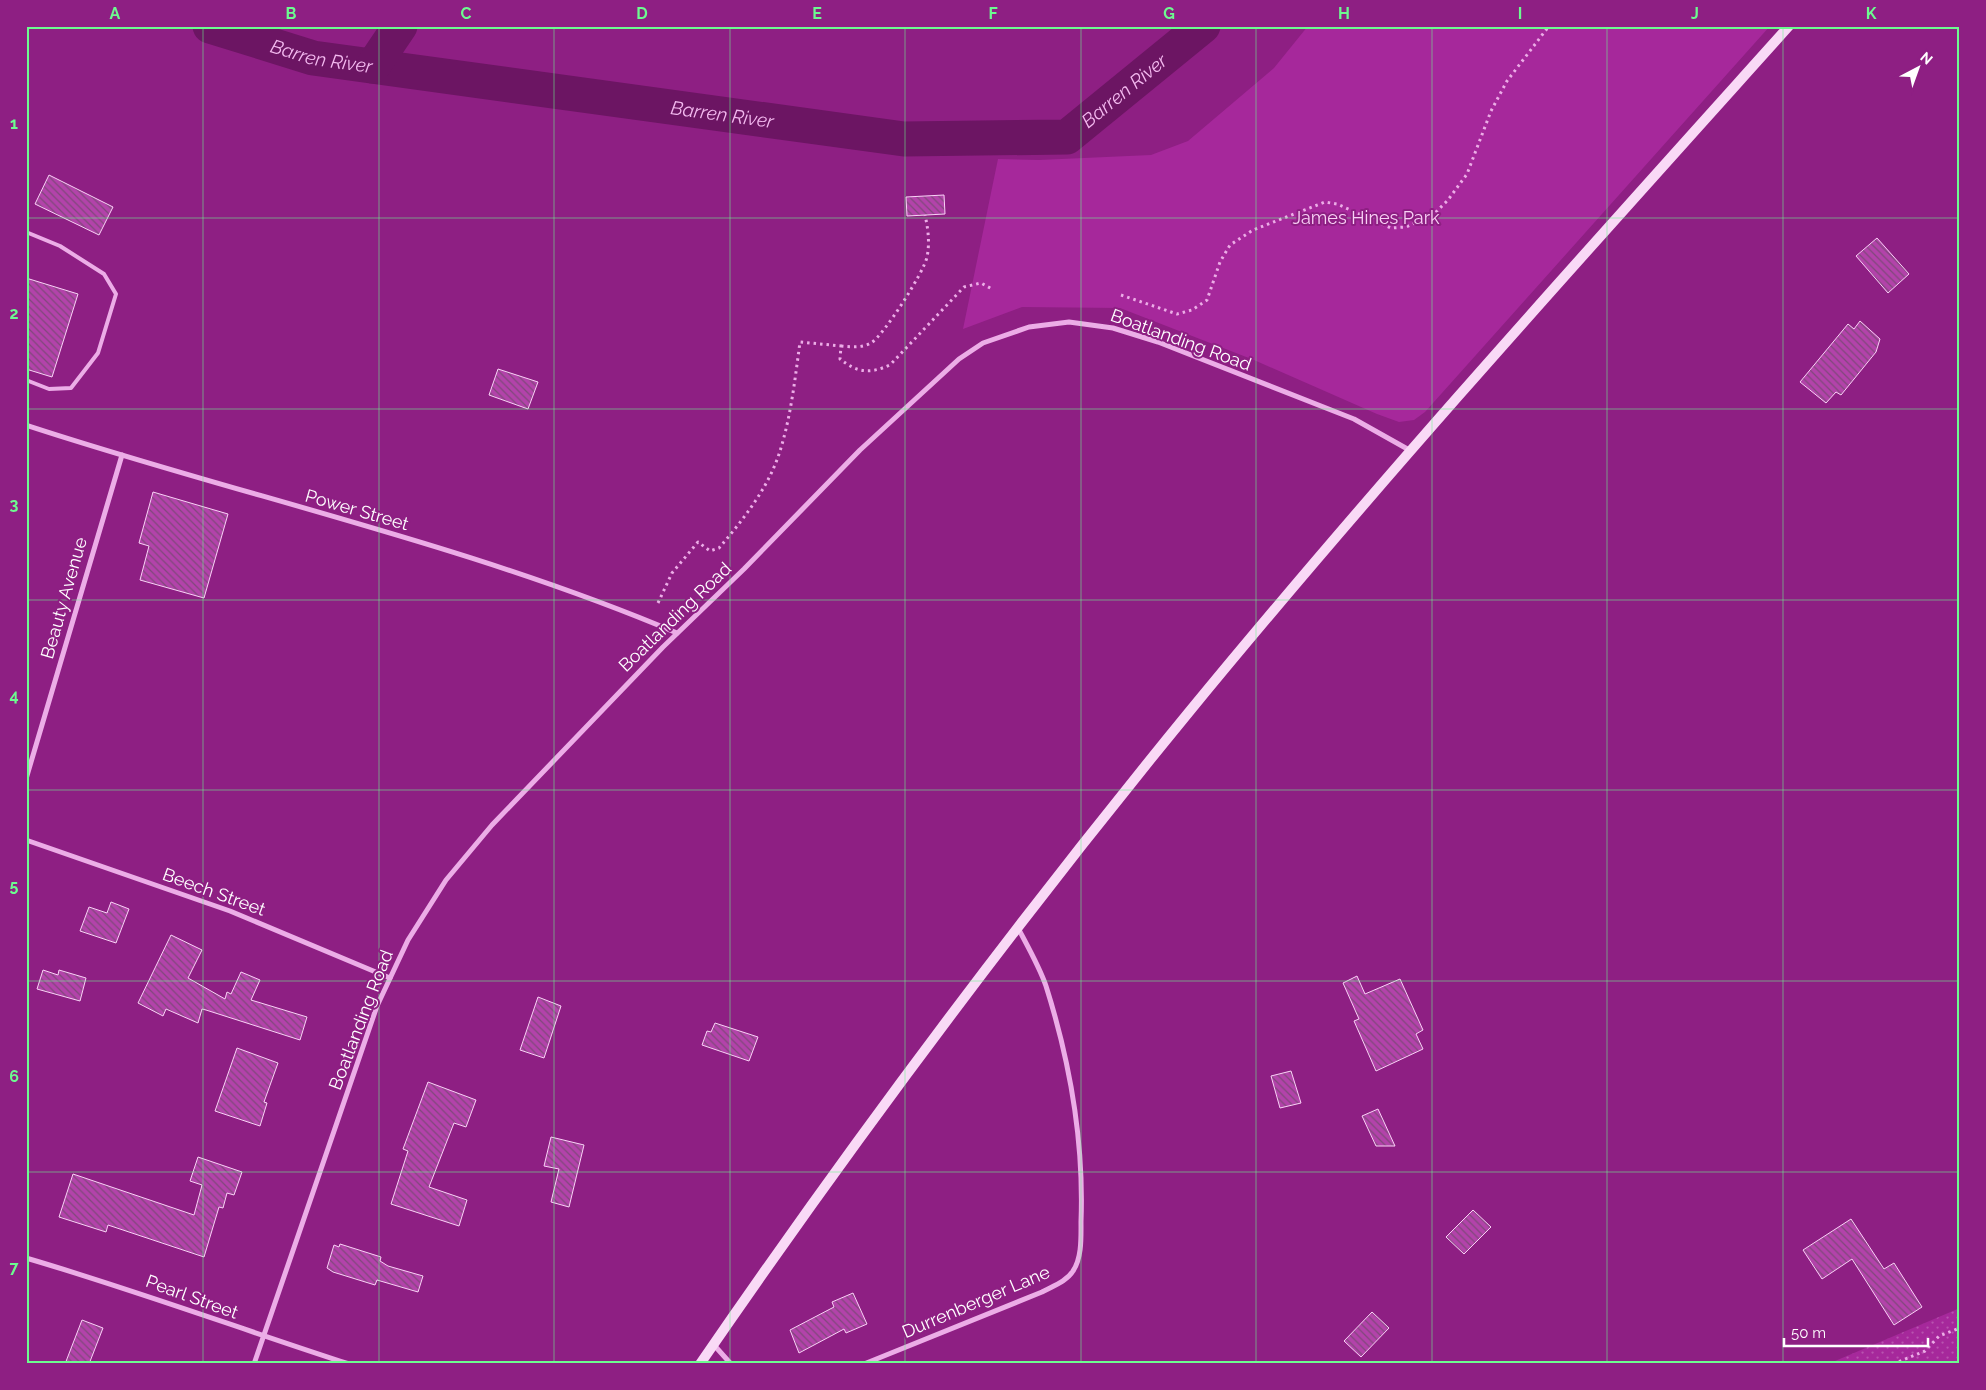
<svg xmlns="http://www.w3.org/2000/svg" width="1986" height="1390" font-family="Raleway,sans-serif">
  <defs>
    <pattern id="grass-dots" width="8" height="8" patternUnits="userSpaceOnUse" patternTransform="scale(1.25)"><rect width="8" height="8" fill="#a6289b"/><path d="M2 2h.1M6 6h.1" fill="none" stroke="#b853af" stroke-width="1.8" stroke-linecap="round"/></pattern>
    <pattern id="building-back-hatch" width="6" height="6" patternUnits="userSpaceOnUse" patternTransform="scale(1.25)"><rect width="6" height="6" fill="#b343aa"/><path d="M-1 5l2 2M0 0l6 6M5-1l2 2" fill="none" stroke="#80487b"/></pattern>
  </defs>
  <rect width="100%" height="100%" fill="#8e1f83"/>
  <polygon fill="url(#grass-dots)" points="1960,1308 1960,1364 1828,1364"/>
  <polygon fill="#a6289b" points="1308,26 1770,26 1425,412 1414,420 1399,422 1377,414 1254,360 1120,308 1022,307 963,329 998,159 1039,160 1151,155 1188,141 1274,68"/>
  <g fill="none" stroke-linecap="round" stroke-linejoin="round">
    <g stroke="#6c1563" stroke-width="35">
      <path id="s1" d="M210 26 313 58 904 139 1067 137 1203 26"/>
      <polyline points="373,66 400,26"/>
    </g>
  </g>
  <g fill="url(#building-back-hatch)" stroke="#f9d2f6">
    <polygon points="49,175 113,207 99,235 35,204"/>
    <polygon points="944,195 945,214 907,216 906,197"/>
    <polygon points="1877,238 1909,274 1888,293 1856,256"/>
    <polygon points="26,278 78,294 52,377 26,369"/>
    <polygon points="1860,321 1880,339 1876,352 1841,395 1836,392 1826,403 1800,382 1848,324 1854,329"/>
    <polygon points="498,369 538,382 528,409 489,395"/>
    <polygon points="153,492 228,514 204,598 140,580 149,546 139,543"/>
    <polygon points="111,902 129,909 116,943 80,931 89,907 107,913"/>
    <polygon points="171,935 202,950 188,978 225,999 227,992 231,994 241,972 260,980 251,1000 307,1017 300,1040 206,1010 202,1009 198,1023 166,1009 163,1016 138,1003"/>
    <polygon points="43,970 58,975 59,970 86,978 80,1001 37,989"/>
    <polygon points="1357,976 1365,994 1400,979 1423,1030 1416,1034 1423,1049 1376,1071 1354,1021 1359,1019 1343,983"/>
    <polygon points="538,997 561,1006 544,1058 520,1050"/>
    <polygon points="715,1023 758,1037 749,1061 702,1045 707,1031 711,1032"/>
    <polygon points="237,1048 278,1063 264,1102 267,1103 260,1126 215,1111"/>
    <polygon points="1291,1071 1301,1103 1280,1108 1271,1076"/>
    <polygon points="428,1082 476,1100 466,1127 454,1123 429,1187 467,1200 459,1226 391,1204 408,1151 403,1149"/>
    <polygon points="1378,1109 1395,1146 1376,1146 1362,1116"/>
    <polygon points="551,1137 584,1145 569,1207 551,1202 559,1169 544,1166"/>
    <polygon points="198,1157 242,1172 234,1195 227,1193 223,1208 219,1207 204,1257 108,1225 106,1232 59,1217 73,1174 194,1215 202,1185 190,1181"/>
    <polygon points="1473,1210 1491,1227 1464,1254 1446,1237"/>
    <polygon points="1851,1219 1884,1269 1894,1263 1922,1307 1894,1325 1852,1259 1822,1279 1803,1250"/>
    <polygon points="340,1244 381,1257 380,1261 388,1266 423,1276 418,1292 377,1280 375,1285 333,1272 327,1268 334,1245 339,1247"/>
    <polygon points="853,1293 867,1324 846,1333 844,1329 799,1353 790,1330 834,1307 832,1302"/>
    <polygon points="1372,1312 1389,1328 1361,1357 1344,1341"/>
    <polygon points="82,1320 103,1328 89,1364 65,1364"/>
  </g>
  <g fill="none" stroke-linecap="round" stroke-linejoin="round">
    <g stroke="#ecade7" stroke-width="3" stroke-dasharray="2.5 4" stroke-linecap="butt">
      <polyline points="1121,295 1177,314 1192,310 1207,300 1220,262 1230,245 1253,230 1325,202 1337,204 1391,228 1406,227 1433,215 1448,200 1467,174 1491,111 1507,81 1549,26"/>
      <path d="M841 346C851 347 862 348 871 343 884 335 924 272 927 257 930 243 928 228 925 215"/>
      <path d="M658 603 672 573 698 542 710 551 719 548C743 520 769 487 780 451 791 416 795 379 800 342L841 346 840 359C858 373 869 374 890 365L964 287 981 283 992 289"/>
      <polyline points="1893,1364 1925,1351 1939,1336 1960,1328"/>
    </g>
    <polyline stroke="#ecade7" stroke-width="4" points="26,232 60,246 104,274 116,294 98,353 71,388 49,389 26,380"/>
    <g stroke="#ecade7" stroke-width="5">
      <path d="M26 425C242 496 467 544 677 633"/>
      <polyline points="26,779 122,455"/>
      <polyline points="26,840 230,911 390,978"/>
      <path d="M26 1258C135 1290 241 1329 349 1364"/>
      <polyline points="714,1345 731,1364"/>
      <polyline points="254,1364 377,1006 408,940 446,880 492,825 663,647 744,569 860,450 959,359 983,343 1029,327 1069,322 1113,328 1158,342 1354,419 1411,451"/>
      <path d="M864 1364 1042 1292C1053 1286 1067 1281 1073 1271 1082 1258 1081 1237 1081 1222 1084 1143 1070 1062 1046 986 1039 966 1028 947 1018 928"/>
    </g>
    <path stroke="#f9d9f6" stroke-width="10" d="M700 1364C854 1140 1017 922 1189 712 1382 477 1586 252 1789 26"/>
  </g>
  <path fill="none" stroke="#6dfb90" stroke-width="1" stroke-opacity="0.55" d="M203 26V1364M379 26V1364M554 26V1364M730 26V1364M905 26V1364M1081 26V1364M1256 26V1364M1432 26V1364M1607 26V1364M1783 26V1364M26 218H1960M26 409H1960M26 600H1960M26 790H1960M26 981H1960M26 1172H1960"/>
  <g text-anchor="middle" stroke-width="4" stroke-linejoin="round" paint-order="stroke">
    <g font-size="18" fill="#f9d2f6" stroke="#8e1f83">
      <text x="1366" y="224">James Hines Park</text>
    </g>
    <g font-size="18" fill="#fff" stroke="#8e1f83">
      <text transform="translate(1181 340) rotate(20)" y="6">Boatlanding Road</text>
      <text transform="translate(357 510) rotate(16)" y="6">Power Street</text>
      <text transform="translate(64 598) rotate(-74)" y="6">Beauty Avenue</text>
      <text transform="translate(675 617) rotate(-44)" y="6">Boatlanding Road</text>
      <text transform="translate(214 892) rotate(20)" y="6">Beech Street</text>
      <text transform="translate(361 1020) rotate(-69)" y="6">Boatlanding Road</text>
      <text transform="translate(192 1297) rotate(20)" y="6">Pearl Street</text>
      <text transform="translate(976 1302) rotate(-23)" y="6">Durrenberger Lane</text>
    </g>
    <g font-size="19" font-style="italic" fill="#f3b9ef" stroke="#8e1f83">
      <text dy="7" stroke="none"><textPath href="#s1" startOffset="116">Barren River</textPath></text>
      <text dy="7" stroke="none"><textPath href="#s1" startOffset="941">Barren River</textPath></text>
      <text dy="7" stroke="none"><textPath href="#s1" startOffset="521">Barren River</textPath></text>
    </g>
  </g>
  <rect width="1986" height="1390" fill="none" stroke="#8e1f83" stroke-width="55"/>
  <g transform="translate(1918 68) rotate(41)" stroke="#8e1f83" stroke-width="4" paint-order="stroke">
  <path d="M0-4L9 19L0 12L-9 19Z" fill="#ffffff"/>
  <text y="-8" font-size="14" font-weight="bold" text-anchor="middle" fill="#ffffff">N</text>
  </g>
  <path d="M1784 1338v8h144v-8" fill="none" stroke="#ffffff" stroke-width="2.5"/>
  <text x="1791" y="1338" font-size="15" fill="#ffffff" stroke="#8e1f83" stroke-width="4" paint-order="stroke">50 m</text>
  <rect x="28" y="28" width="1930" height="1334" fill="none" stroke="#6dfb90" stroke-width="2"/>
  <g font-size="16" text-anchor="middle" font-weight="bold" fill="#6dfb90">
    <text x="115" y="19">A</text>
    <text x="291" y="19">B</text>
    <text x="466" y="19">C</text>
    <text x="642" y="19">D</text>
    <text x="817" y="19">E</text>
    <text x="993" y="19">F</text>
    <text x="1169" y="19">G</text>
    <text x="1344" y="19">H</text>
    <text x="1520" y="19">I</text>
    <text x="1695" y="19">J</text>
    <text x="1871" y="19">K</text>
    <text x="14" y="129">1</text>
    <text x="14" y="319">2</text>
    <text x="14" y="510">3</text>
    <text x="14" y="701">4</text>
    <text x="14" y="891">5</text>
    <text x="14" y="1082">6</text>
    <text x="14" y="1273">7</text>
  </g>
</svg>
